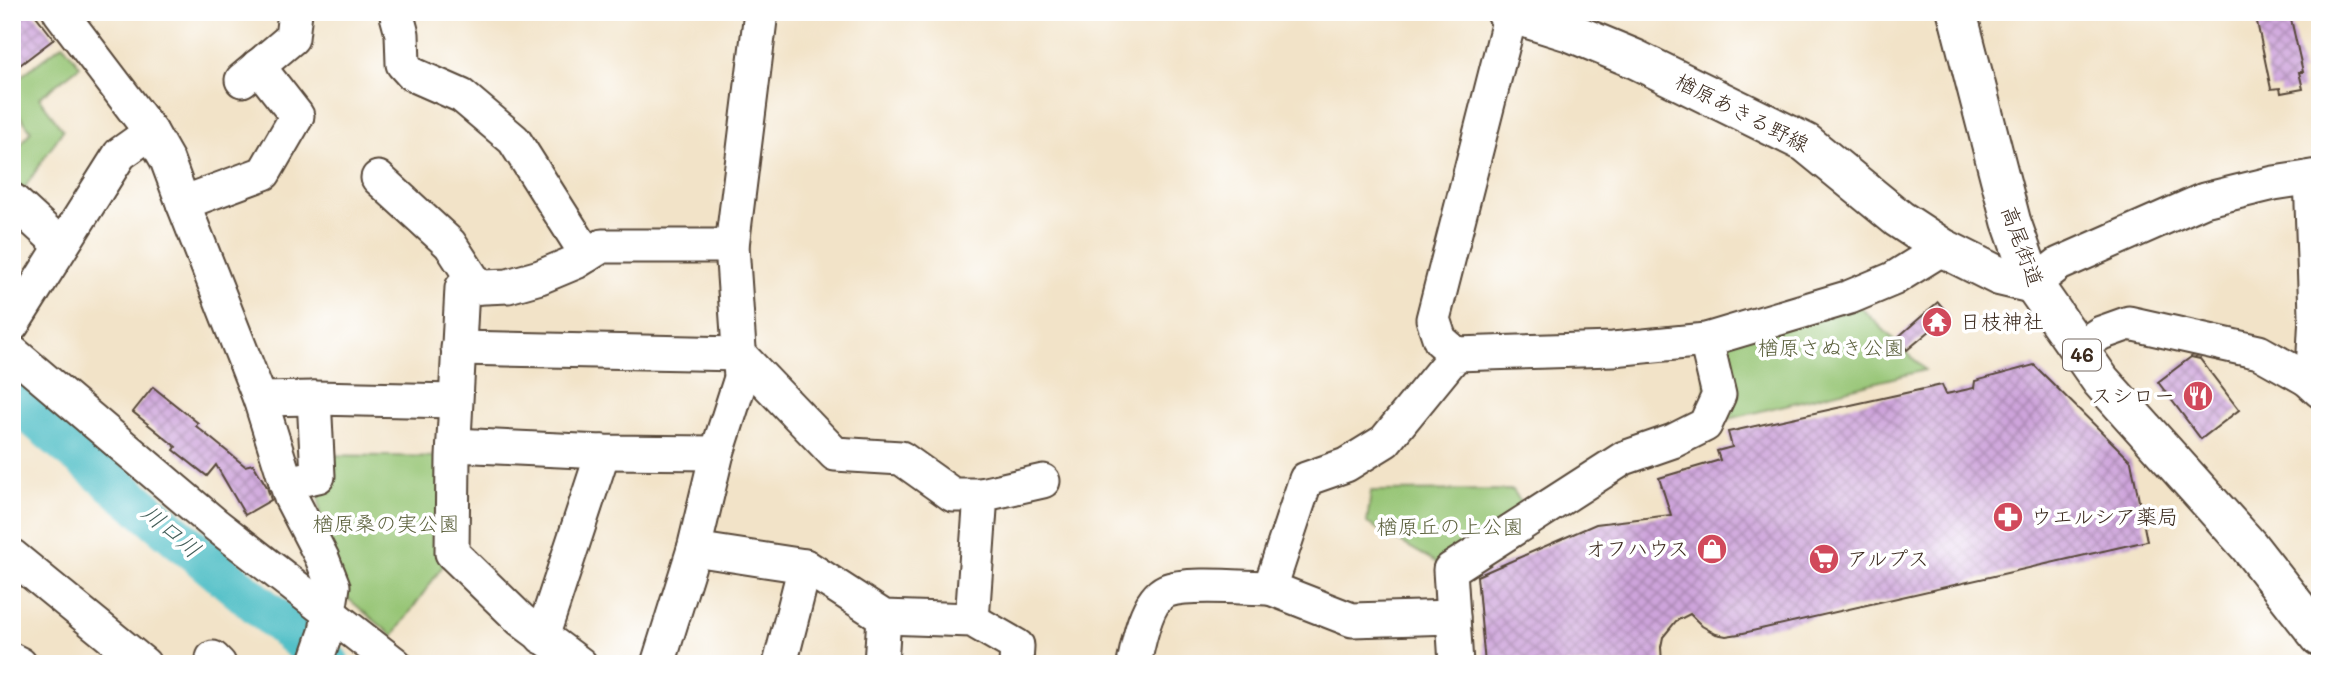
<svg xmlns="http://www.w3.org/2000/svg" width="2332" height="676" font-family="Mali,'Klee One',sans-serif">
  <defs>
    <pattern id="building-cross-hatch" width="8" height="8" patternUnits="userSpaceOnUse" patternTransform="scale(1.75)"><rect width="8" height="8" fill="#cea4db"/><path d="M0 0l8 8M0 8l8-8" fill="none" stroke="#a886b1"/></pattern>
  </defs>
  <rect width="100%" height="100%" fill="#fff"/>
  <filter id="ink" filterUnits="userSpaceOnUse"><feTurbulence type="fractalNoise" baseFrequency=".0143" numOctaves="2"/><feDisplacementMap in="SourceGraphic" scale="14" xChannelSelector="R" yChannelSelector="G"/><feConvolveMatrix kernelMatrix="1 2 1 2 8 2 1 2 1" color-interpolation-filters="sRGB"/></filter>
  <filter id="wash" filterUnits="userSpaceOnUse"><feTurbulence type="fractalNoise" baseFrequency=".00686" numOctaves="4" result="noise"/><feDisplacementMap in="SourceGraphic" scale="28" xChannelSelector="R" yChannelSelector="G"/><feGaussianBlur stdDeviation="1.57" result="paint"/><feColorMatrix in="noise" values="0 0 0 0 0 0 0 0 0 0 0 0 0 0 0 0 0 1.4 0 .05"/><feComposite in="paint" operator="in"/></filter>
  <g filter="url(#wash)">
    <rect width="100%" height="100%" fill="#f2e3c8"/>
    <g fill="#96c574" stroke="#687849" stroke-width="2">
      <polygon points="63,44 80,66 39,98 63,130 15,202 12,200 12,156 31,131 18,113 12,114 12,83"/>
      <polygon points="1850,297 1925,370 1705,425 1706,340"/>
      <polygon points="317,455 453,457 452,553 393,636 333,586 322,558"/>
      <polygon points="1513,490 1531,518 1450,570 1367,523 1371,491"/>
    </g>
    <g fill="none" stroke-linecap="round" stroke-linejoin="round">
      <polyline stroke="#52c0c7" stroke-width="42" points="12,398 329,664"/>
    </g>
    <g id="blocks">
      <g fill="url(#building-cross-hatch)">
        <polygon points="12,12 33,12 54,39 12,71"/>
        <polygon points="2269,12 2287,12 2289,19 2291,19 2303,72 2299,72 2303,89 2281,93 2280,88 2271,89 2256,17 2269,16"/>
        <polygon points="1938,302 1949,315 1907,350 1897,338"/>
        <polygon points="2191,357 2200,359 2239,410 2201,439 2158,382"/>
        <polygon points="2034,365 2131,461 2147,541 1739,634 1726,636 1716,634 1702,626 1690,614 1676,621 1663,637 1661,647 1662,664 1485,664 1477,576 1596,524 1671,515 1659,478 1720,460 1717,451 1732,447 1728,432 1942,385 1946,394 1974,388 1975,381"/>
        <polygon points="153,387 198,423 196,426 245,466 253,464 267,487 271,500 245,515 216,465 207,476 174,450 176,447 133,412"/>
      </g>
    </g>
  </g>
  <g filter="url(#ink)">
    <use href="#blocks" fill-opacity="0" stroke="#564638" stroke-width="2"/>
    <g fill="none" stroke-linecap="round" stroke-linejoin="round">
      <g stroke="#564638" stroke-width="37">
        <g id="minor">
          <polyline points="60,12 151,132 167,160 183,203 260,399 291,498 322,558 333,586 326,632 315,664"/>
          <polyline points="396,12 402,34 403,64 412,74 462,96 514,140 587,255"/>
          <polyline points="242,80 292,38 295,12"/>
          <polyline points="378,178 450,244 478,287"/>
          <polyline points="12,200 61,245"/>
          <polyline points="183,203 264,173 297,116 258,66"/>
          <polyline points="2033,284 2059,264 2204,200 2274,183 2320,176"/>
          <polyline points="12,325 120,154 151,132"/>
          <polyline points="458,348 739,354 835,454 901,458 953,495 981,495 1043,481"/>
          <polyline points="2078,348 2101,333 2129,323 2259,352 2307,379 2320,391"/>
          <polyline points="12,352 216,525 395,664"/>
          <polyline points="1456,354 1440,340 1433,319 1511,13"/>
          <polyline points="2307,379 2313,371 2316,314 2311,177"/>
          <polyline points="260,399 314,398 455,401"/>
          <polyline points="454,445 603,452 717,453"/>
          <polyline points="286,483 318,476 314,398"/>
          <polyline points="694,549 805,566 884,617 972,620 1017,646 1016,664"/>
          <polyline points="12,556 144,664"/>
          <polyline points="1270,588 1352,620 1453,617"/>
          <polyline points="972,620 981,495"/>
          <polyline points="542,637 603,452"/>
          <polyline points="213,658 219,664"/>
          <polyline points="12,660 20,664"/>
          <polyline points="580,664 521,620 452,553 453,457 462,288 508,286 540,277 576,262 602,246 732,246"/>
          <polyline points="658,664 694,549 717,453 741,378 732,246 761,12"/>
          <polyline points="780,664 805,566"/>
          <polyline points="881,664 884,617"/>
          <path d="M1134 664C1138 644 1146 600 1166 591 1187 582 1245 588 1270 588L1306 479 1346 465 1385 441 1456 354 1613 349 1706 340 1850 297 1893 279 1943 248"/>
          <polyline points="1456,664 1450,570 1624,458 1673,441 1705,425 1719,395 1706,340"/>
        </g>
      </g>
      <g stroke="#564638" stroke-width="42">
        <g id="major">
          <polyline points="1506,12 1570,32 1635,59 1806,143 1899,219 1943,248 1999,276 2033,284"/>
          <polyline points="1957,12 2011,221 2033,284 2101,381 2248,545 2320,637"/>
        </g>
      </g>
      <use href="#minor" stroke="#fff" stroke-width="33"/>
      <use href="#major" stroke="#fff" stroke-width="38"/>
    </g>
  </g>
  <defs>
    <g id="temple-disc" transform="scale(1.575)"><circle r="9.5" fill="#d1495b" stroke="#fff"/><path d="M0-6L5-2H3V0L6.5 2.5H4V6H1.5V3h-3V6H-4V2.5H-6.5L-3 0V-2H-5Z" fill="#fff"/></g>
    <g id="restaurant-disc" transform="scale(1.575)"><circle r="9.5" fill="#d1495b" stroke="#fff"/><path d="M-5-6h1v4h1v-4h1v4h1v-4h1v5L-1.5 .5V6h-2V.5L-5-1ZM5-6V6H3V1.5H1.5Q1.5-4 5-6Z" fill="#fff"/></g>
    <g id="pharmacy-disc" transform="scale(1.575)"><circle r="9.5" fill="#d1495b" stroke="#fff"/><path d="M-2-6h4v4h4v4h-4v4h-4v-4h-4v-4h4Z" fill="#fff"/></g>
    <g id="shop-disc" transform="scale(1.575)"><circle r="9.5" fill="#d1495b" stroke="#fff"/><path d="M-5-2.5h2.3a2.7 3.5 0 0 1 5.4 0H5L5.5 6h-11ZM-1.5-2.5h3a1.5 2.3 0 0 0-3 0Z" fill="#fff"/></g>
    <g id="supermarket-disc" transform="scale(1.575)"><circle r="9.5" fill="#d1495b" stroke="#fff"/><path d="M-6-5.5h2.5l.6 2H6L4.5 2H-2.5L-4.4-4H-6ZM-1.5 3.2a1.3 1.3 0 1 0 .1 0ZM3 3.2a1.3 1.3 0 1 0 .1 0Z" fill="#fff"/></g>
  </defs>
  <g fill-rule="evenodd">
    <use href="#temple-disc" x="1937" y="322"/>
    <use href="#restaurant-disc" x="2198" y="396"/>
    <use href="#pharmacy-disc" x="2008" y="517"/>
    <use href="#shop-disc" x="1712" y="549"/>
    <use href="#supermarket-disc" x="1824" y="559"/>
  </g>
  <g text-anchor="middle" stroke-width="7" stroke-linejoin="round" paint-order="stroke">
    <rect fill="#fff" stroke="#766a62" stroke-width="2" x="2063" y="339.5" width="38" height="31" rx="5"/>
    <g font-size="19" font-weight="bold" fill="#3b2a1e">
      <text x="2082" y="362">46</text>
    </g>
    <g font-size="21" fill="#3b2a1e" stroke="#fff">
      <text transform="translate(1742 113) rotate(27)" y="7">楢原あきる野線</text>
      <text transform="translate(2022 246) rotate(70)" y="7">高尾街道</text>
    </g>
    <g font-size="21" fill="#3b2a1e" stroke="#fff" text-anchor="start">
      <text x="1960" y="329">日枝神社</text>
      <text x="2175" y="403" text-anchor="end">スシロー</text>
      <text x="2031" y="524">ウエルシア薬局</text>
      <text x="1689" y="556" text-anchor="end">オフハウス</text>
      <text x="1847" y="566">アルプス</text>
    </g>
    <g font-size="21" fill="#5b603c" stroke="#fff">
      <text x="1831" y="355">楢原さぬき公園</text>
      <text x="386" y="531">楢原桑の実公園</text>
      <text x="1450" y="534">楢原丘の上公園</text>
    </g>
    <g font-size="23" font-style="italic" fill="#435e59" stroke="#fff">
      <text transform="translate(171 531) rotate(40)" y="8">川口川</text>
    </g>
  </g>
  <rect width="2332" height="676" fill="none" stroke="#fff" stroke-width="42"/>
</svg>
